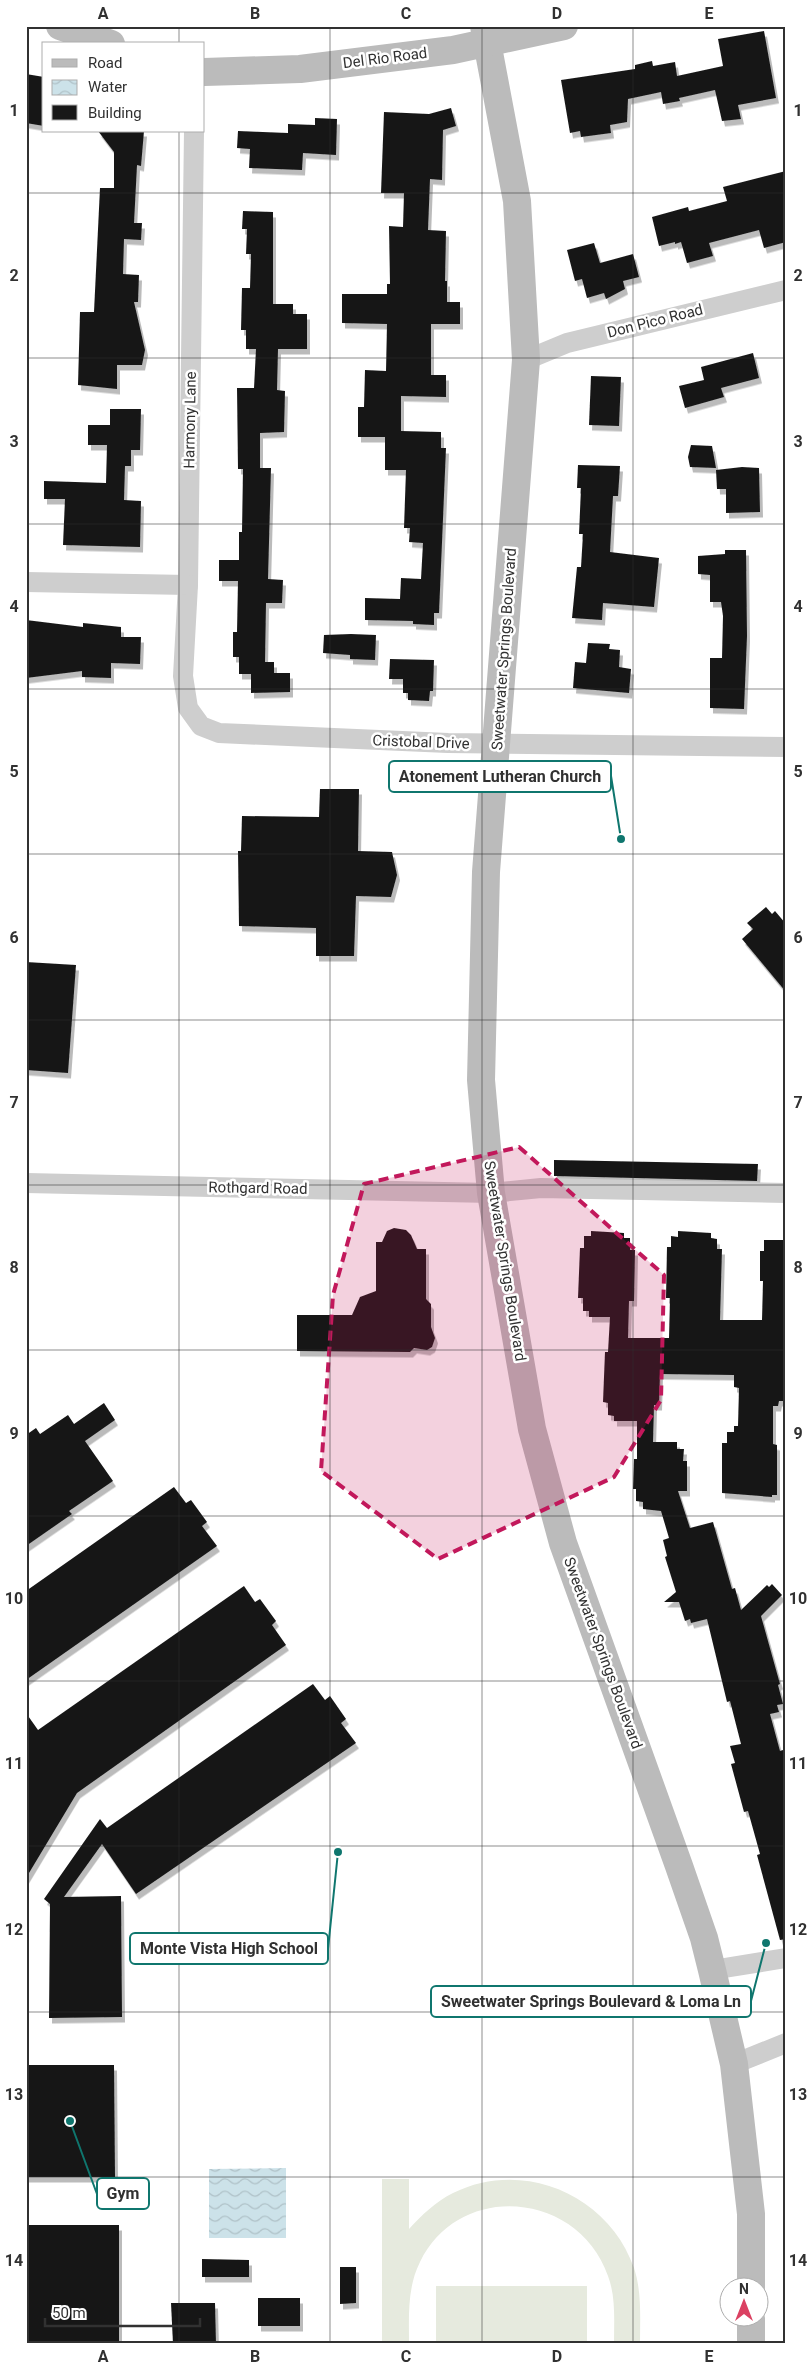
<svg xmlns="http://www.w3.org/2000/svg" width="812" height="2370" font-family="Roboto,sans-serif">
  <defs>
    <pattern id="water-waves" width="16" height="10" patternUnits="userSpaceOnUse" patternTransform="scale(1.25)"><rect width="16" height="10" fill="#cce2e9"/><path d="M0 5q4-4 8 0t8 0" fill="none" stroke="#b0c2c8"/></pattern>
    <filter id="shadow"><feDropShadow dx="3" dy="5.5" stdDeviation="0" flood-color="#0004"/></filter>
  </defs>
  <rect width="100%" height="100%" fill="#fff"/>
  <g fill="#e6eade">
    <path d="M382 2179H409V2229C422 2215 435 2202 453 2193 523 2158 609 2195 634 2268 642 2292 640 2319 640 2344H614C614 2321 616 2297 608 2276 579 2192 460 2180 420 2262 407 2288 409 2316 409 2344H382Z"/>
    <rect x="436" y="2286" width="151" height="58"/>
  </g>
  <polygon fill="url(#water-waves)" points="286,2168 286,2238 209,2238 209,2169"/>
  <g fill="#181818" filter="url(#shadow)">
    <polygon points="764,31 776,98 738,105 741,119 722,121 715,90 679,98 680,101 663,104 661,92 628,99 627,122 610,125 611,133 581,137 580,131 570,133 561,80 635,69 635,65 652,61 653,66 675,62 677,76 723,66 718,39"/>
    <polygon points="26,74 44,77 44,126 26,123"/>
    <polygon points="451,108 456,126 443,130 442,180 430,179 428,230 446,231 445,281 447,281 447,302 460,302 460,324 431,324 431,375 446,375 446,397 401,396 401,431 441,432 441,448 446,448 439,613 434,613 434,625 413,624 413,621 365,620 365,598 400,599 401,578 421,579 423,543 409,542 410,528 404,528 406,470 385,470 385,437 358,437 358,407 364,407 365,370 386,371 387,324 342,323 342,294 387,294 387,284 390,284 389,226 403,227 404,193 381,193 384,112 429,114"/>
    <polygon points="315,118 337,119 336,155 303,153 302,170 249,168 250,149 237,148 238,131 288,133 288,124 315,125"/>
    <polygon points="98,131 144,131 141,166 137,165 134,223 142,223 141,240 124,239 123,274 139,275 138,302 134,302 145,350 142,365 117,365 117,389 78,385 80,312 94,312 100,188 114,188 114,152"/>
    <polygon points="786,171 786,242 764,248 759,230 709,243 713,256 687,263 681,242 675,244 675,242 659,246 652,217 688,207 689,211 727,201 723,187"/>
    <polygon points="243,211 273,212 273,304 293,304 293,314 307,314 307,349 278,349 277,390 285,391 284,432 260,433 260,468 271,468 268,579 283,580 282,603 266,603 265,662 274,662 274,673 290,673 290,692 251,693 251,674 239,674 239,657 233,657 233,632 237,632 238,581 219,581 219,560 239,560 239,532 242,532 243,469 238,469 237,388 254,388 256,349 246,349 246,330 241,330 242,288 250,288 251,254 246,254 247,229 242,229"/>
    <polygon points="594,243 600,263 633,254 639,277 623,281 625,289 606,299 604,293 587,298 582,279 575,281 567,250"/>
    <polygon points="753,353 759,378 721,388 724,397 685,408 679,386 704,380 701,367"/>
    <polygon points="591,376 621,377 619,426 589,425"/>
    <polygon points="110,409 141,409 140,450 131,450 131,466 125,466 124,500 141,501 140,547 63,545 65,499 44,499 44,481 106,483 107,445 88,445 88,425 110,425"/>
    <polygon points="691,445 712,446 716,468 690,467 688,457"/>
    <polygon points="578,465 620,466 618,496 613,496 610,552 659,558 654,607 603,603 602,620 572,618 577,567 581,567 583,534 579,534 581,488 577,488"/>
    <polygon points="742,467 759,468 760,512 726,513 726,489 717,489 716,470"/>
    <polygon points="725,550 746,550 747,636 744,709 710,708 710,658 722,658 723,616 721,602 710,602 710,575 698,574 698,556 725,554"/>
    <polygon points="26,620 83,627 83,623 121,627 121,637 141,637 140,664 111,663 111,678 82,677 82,671 26,678"/>
    <polygon points="351,634 376,635 375,660 350,659 350,655 323,653 324,635"/>
    <polygon points="588,643 610,644 609,649 620,650 619,667 631,669 629,693 573,688 575,662 586,663"/>
    <polygon points="390,659 434,660 433,691 430,691 429,701 408,700 408,693 403,693 403,679 389,679"/>
    <polygon points="320,789 359,789 358,851 392,852 397,875 391,897 356,896 354,956 316,956 316,928 239,926 238,851 241,851 242,816 319,817"/>
    <polygon points="766,907 772,914 775,911 786,924 786,992 742,939 753,929 747,923"/>
    <polygon points="26,962 76,965 68,1073 26,1070"/>
    <polygon points="554,1160 758,1164 757,1181 554,1176"/>
    <polygon points="394,1228 406,1230 411,1235 417,1249 426,1249 426,1299 431,1304 431,1327 435,1338 432,1347 427,1350 414,1348 410,1352 297,1351 297,1315 352,1315 360,1297 376,1291 376,1242 382,1242 387,1231"/>
    <polygon points="591,1231 624,1233 624,1238 630,1238 630,1250 635,1250 634,1301 629,1301 628,1338 669,1338 670,1298 666,1298 667,1247 671,1247 671,1236 678,1237 678,1231 711,1233 711,1238 717,1239 717,1249 722,1249 720,1320 762,1320 763,1281 760,1281 760,1251 764,1251 764,1240 786,1240 786,1389 784,1401 779,1401 778,1406 773,1406 773,1444 777,1445 777,1495 772,1495 772,1497 722,1493 722,1443 727,1443 727,1432 734,1432 734,1426 738,1426 739,1388 734,1387 734,1375 660,1374 659,1405 654,1405 653,1442 677,1442 677,1449 684,1449 683,1461 687,1461 687,1491 678,1491 690,1528 713,1522 732,1589 735,1588 741,1610 767,1585 769,1587 772,1584 782,1595 761,1616 780,1684 778,1685 783,1704 777,1705 779,1712 770,1714 780,1751 786,1749 786,1939 780,1940 757,1855 760,1854 748,1811 744,1812 731,1764 735,1763 730,1746 741,1744 730,1701 727,1702 707,1619 691,1623 690,1619 685,1621 679,1602 664,1602 676,1592 665,1557 667,1556 663,1540 669,1538 661,1511 643,1509 643,1502 636,1501 636,1489 633,1489 634,1459 637,1459 637,1421 614,1421 614,1416 608,1415 608,1403 603,1402 605,1352 608,1352 610,1317 589,1317 589,1311 583,1311 583,1298 578,1298 580,1248 584,1248 584,1236 591,1236"/>
    <polygon points="104,1403 115,1420 85,1441 113,1481 69,1511 72,1514 26,1546 26,1435 36,1428 40,1434 68,1415 74,1424"/>
    <polygon points="174,1487 186,1503 191,1500 207,1522 202,1526 217,1546 26,1680 26,1591"/>
    <polygon points="244,1586 255,1602 260,1599 276,1621 272,1625 286,1645 77,1793 26,1878 26,1713 38,1730"/>
    <polygon points="313,1684 325,1700 330,1696 346,1719 341,1723 356,1743 136,1894 102,1844 64,1897 121,1896 122,2017 49,2018 50,1904 44,1899 100,1819 107,1828"/>
    <polygon points="26,2065 114,2065 115,2177 26,2177"/>
    <rect x="26" y="2225" width="93" height="119"/>
    <polygon points="202,2259 249,2260 249,2277 202,2277"/>
    <polygon points="340,2267 356,2267 356,2303 340,2304"/>
    <rect x="258" y="2298" width="42" height="28"/>
    <polygon points="171,2303 215,2303 216,2344 173,2344"/>
  </g>
  <g fill="none" stroke-linecap="round" stroke-linejoin="round">
    <g stroke="#cecece" stroke-width="20">
      <polyline points="194,131 188,585 183,676 188,708 201,726 219,733 448,743 786,747"/>
      <polyline points="526,360 567,343 786,290"/>
      <polyline points="26,582 188,585"/>
      <polyline points="26,1183 491,1193 541,1188 786,1193"/>
      <polyline points="712,1970 786,1958"/>
      <polyline points="734,2064 786,2043"/>
    </g>
    <g stroke="#bbb" stroke-width="28">
      <polyline points="60,26 111,44"/>
      <polyline points="484,26 517,201 526,360 486,872 481,1080 491,1193 532,1429 563,1543 679,1866 704,1938 712,1970 734,2064 751,2214 751,2288"/>
      <polyline points="204,72 300,69 453,50 564,26"/>
      <polyline points="751,2344 751,2318"/>
    </g>
  </g>
  <path fill="#c2185b" fill-opacity="0.2" stroke="#c2185b" stroke-width="4" stroke-dasharray="10 6" stroke-linejoin="round" d="M519 1147 664 1275 661 1400 614 1477 438 1559 321 1471 333 1295 364 1184Z"/>
  <path fill="none" stroke="#313131" stroke-width="1" stroke-opacity="0.55" d="M179 26V44M330 26V2344M482 26V2344M633 26V2344M179 131V2344M26 193H786M26 358H786M26 524H786M26 689H786M26 854H786M26 1020H786M26 1185H786M26 1350H786M26 1516H786M26 1681H786M26 1846H786M26 2012H786M26 2177H786"/>
  <g text-anchor="middle" stroke-width="5" stroke-linejoin="round" paint-order="stroke">
    <g font-size="15" fill="#313131" stroke="#fff">
      <text transform="translate(385 58) rotate(-7)" y="5">Del Rio Road</text>
      <text transform="translate(655 321) rotate(-14)" y="5">Don Pico Road</text>
      <text transform="translate(190 420) rotate(-89)" y="5">Harmony Lane</text>
      <text transform="translate(504 649) rotate(-86)" y="5">Sweetwater Springs Boulevard</text>
      <text transform="translate(421 742) rotate(2)" y="5">Cristobal Drive</text>
      <text transform="translate(258 1188) rotate(1)" y="5">Rothgard Road</text>
      <text transform="translate(505 1261) rotate(81)" y="5">Sweetwater Springs Boulevard</text>
      <text transform="translate(603 1653) rotate(70)" y="5">Sweetwater Springs Boulevard</text>
    </g>
  </g>
  <path fill="none" stroke="#0f766e" stroke-width="2" d="M621 839L611 776M338 1852L328 1949M766 1943L751 2001M70 2121L97 2194"/>
  <g fill="#0f766e" stroke="#fff" stroke-width="2">
    <circle cx="621" cy="839" r="5"/>
    <circle cx="338" cy="1852" r="5"/>
    <circle cx="766" cy="1943" r="5"/>
    <circle cx="70" cy="2121" r="5"/>
  </g>
  <g fill="#fff" stroke="#0f766e" stroke-width="2">
    <rect x="389" y="761" width="222" height="31" rx="5"/>
    <rect x="130" y="1933" width="198" height="31" rx="5"/>
    <rect x="431" y="1986" width="320" height="31" rx="5"/>
    <rect x="97" y="2178" width="52" height="31" rx="5"/>
  </g>
  <g font-size="16" text-anchor="middle" font-weight="bold" fill="#313131">
    <text x="500" y="782">Atonement Lutheran Church</text>
    <text x="229" y="1954">Monte Vista High School</text>
    <text x="591" y="2007">Sweetwater Springs Boulevard &amp; Loma Ln</text>
    <text x="123" y="2199">Gym</text>
  </g>
  <rect width="812" height="2370" fill="none" stroke="#ffffff" stroke-width="55"/>
  <rect x="42" y="42" width="162" height="90" fill="#ffffff" stroke="#adadad"/>
  <rect x="52" y="59" width="25" height="8" fill="#bbbbbb" stroke="#adadad"/>
  <text x="88" y="68" font-size="15" fill="#313131">Road</text>
  <rect x="52" y="80" width="25" height="15" fill="url(#water-waves)" stroke="#adadad"/>
  <text x="88" y="92" font-size="15" fill="#313131">Water</text>
  <rect x="52" y="105" width="25" height="15" fill="#181818" stroke="#adadad"/>
  <text x="88" y="118" font-size="15" fill="#313131">Building</text>
  <g transform="translate(744 2302)"><circle r="24" fill="#ffffff" stroke="#adadad"/>
  <path d="M0-4L9 19L0 12L-9 19Z" fill="#db4162"/>
  <text y="-8" font-size="14" font-weight="bold" text-anchor="middle" fill="#313131">N</text>
  </g>
  <path d="M45 2318v8h155v-8" fill="none" stroke="#313131" stroke-width="2.5"/>
  <text x="52" y="2318" font-size="15" fill="#313131" stroke="#ffffff" stroke-width="4" paint-order="stroke">50 m</text>
  <rect x="28" y="28" width="756" height="2314" fill="none" stroke="#313131" stroke-width="2"/>
  <g font-size="16" text-anchor="middle" font-weight="bold" fill="#313131">
    <text x="103" y="19">A</text>
    <text x="255" y="19">B</text>
    <text x="406" y="19">C</text>
    <text x="557" y="19">D</text>
    <text x="709" y="19">E</text>
    <text x="14" y="116">1</text>
    <text x="798" y="116">1</text>
    <text x="14" y="281">2</text>
    <text x="798" y="281">2</text>
    <text x="14" y="447">3</text>
    <text x="798" y="447">3</text>
    <text x="14" y="612">4</text>
    <text x="798" y="612">4</text>
    <text x="14" y="777">5</text>
    <text x="798" y="777">5</text>
    <text x="14" y="943">6</text>
    <text x="798" y="943">6</text>
    <text x="14" y="1108">7</text>
    <text x="798" y="1108">7</text>
    <text x="14" y="1273">8</text>
    <text x="798" y="1273">8</text>
    <text x="14" y="1439">9</text>
    <text x="798" y="1439">9</text>
    <text x="14" y="1604">10</text>
    <text x="798" y="1604">10</text>
    <text x="14" y="1769">11</text>
    <text x="798" y="1769">11</text>
    <text x="14" y="1935">12</text>
    <text x="798" y="1935">12</text>
    <text x="14" y="2100">13</text>
    <text x="798" y="2100">13</text>
    <text x="14" y="2266">14</text>
    <text x="798" y="2266">14</text>
    <text x="103" y="2362">A</text>
    <text x="255" y="2362">B</text>
    <text x="406" y="2362">C</text>
    <text x="557" y="2362">D</text>
    <text x="709" y="2362">E</text>
  </g>
</svg>
